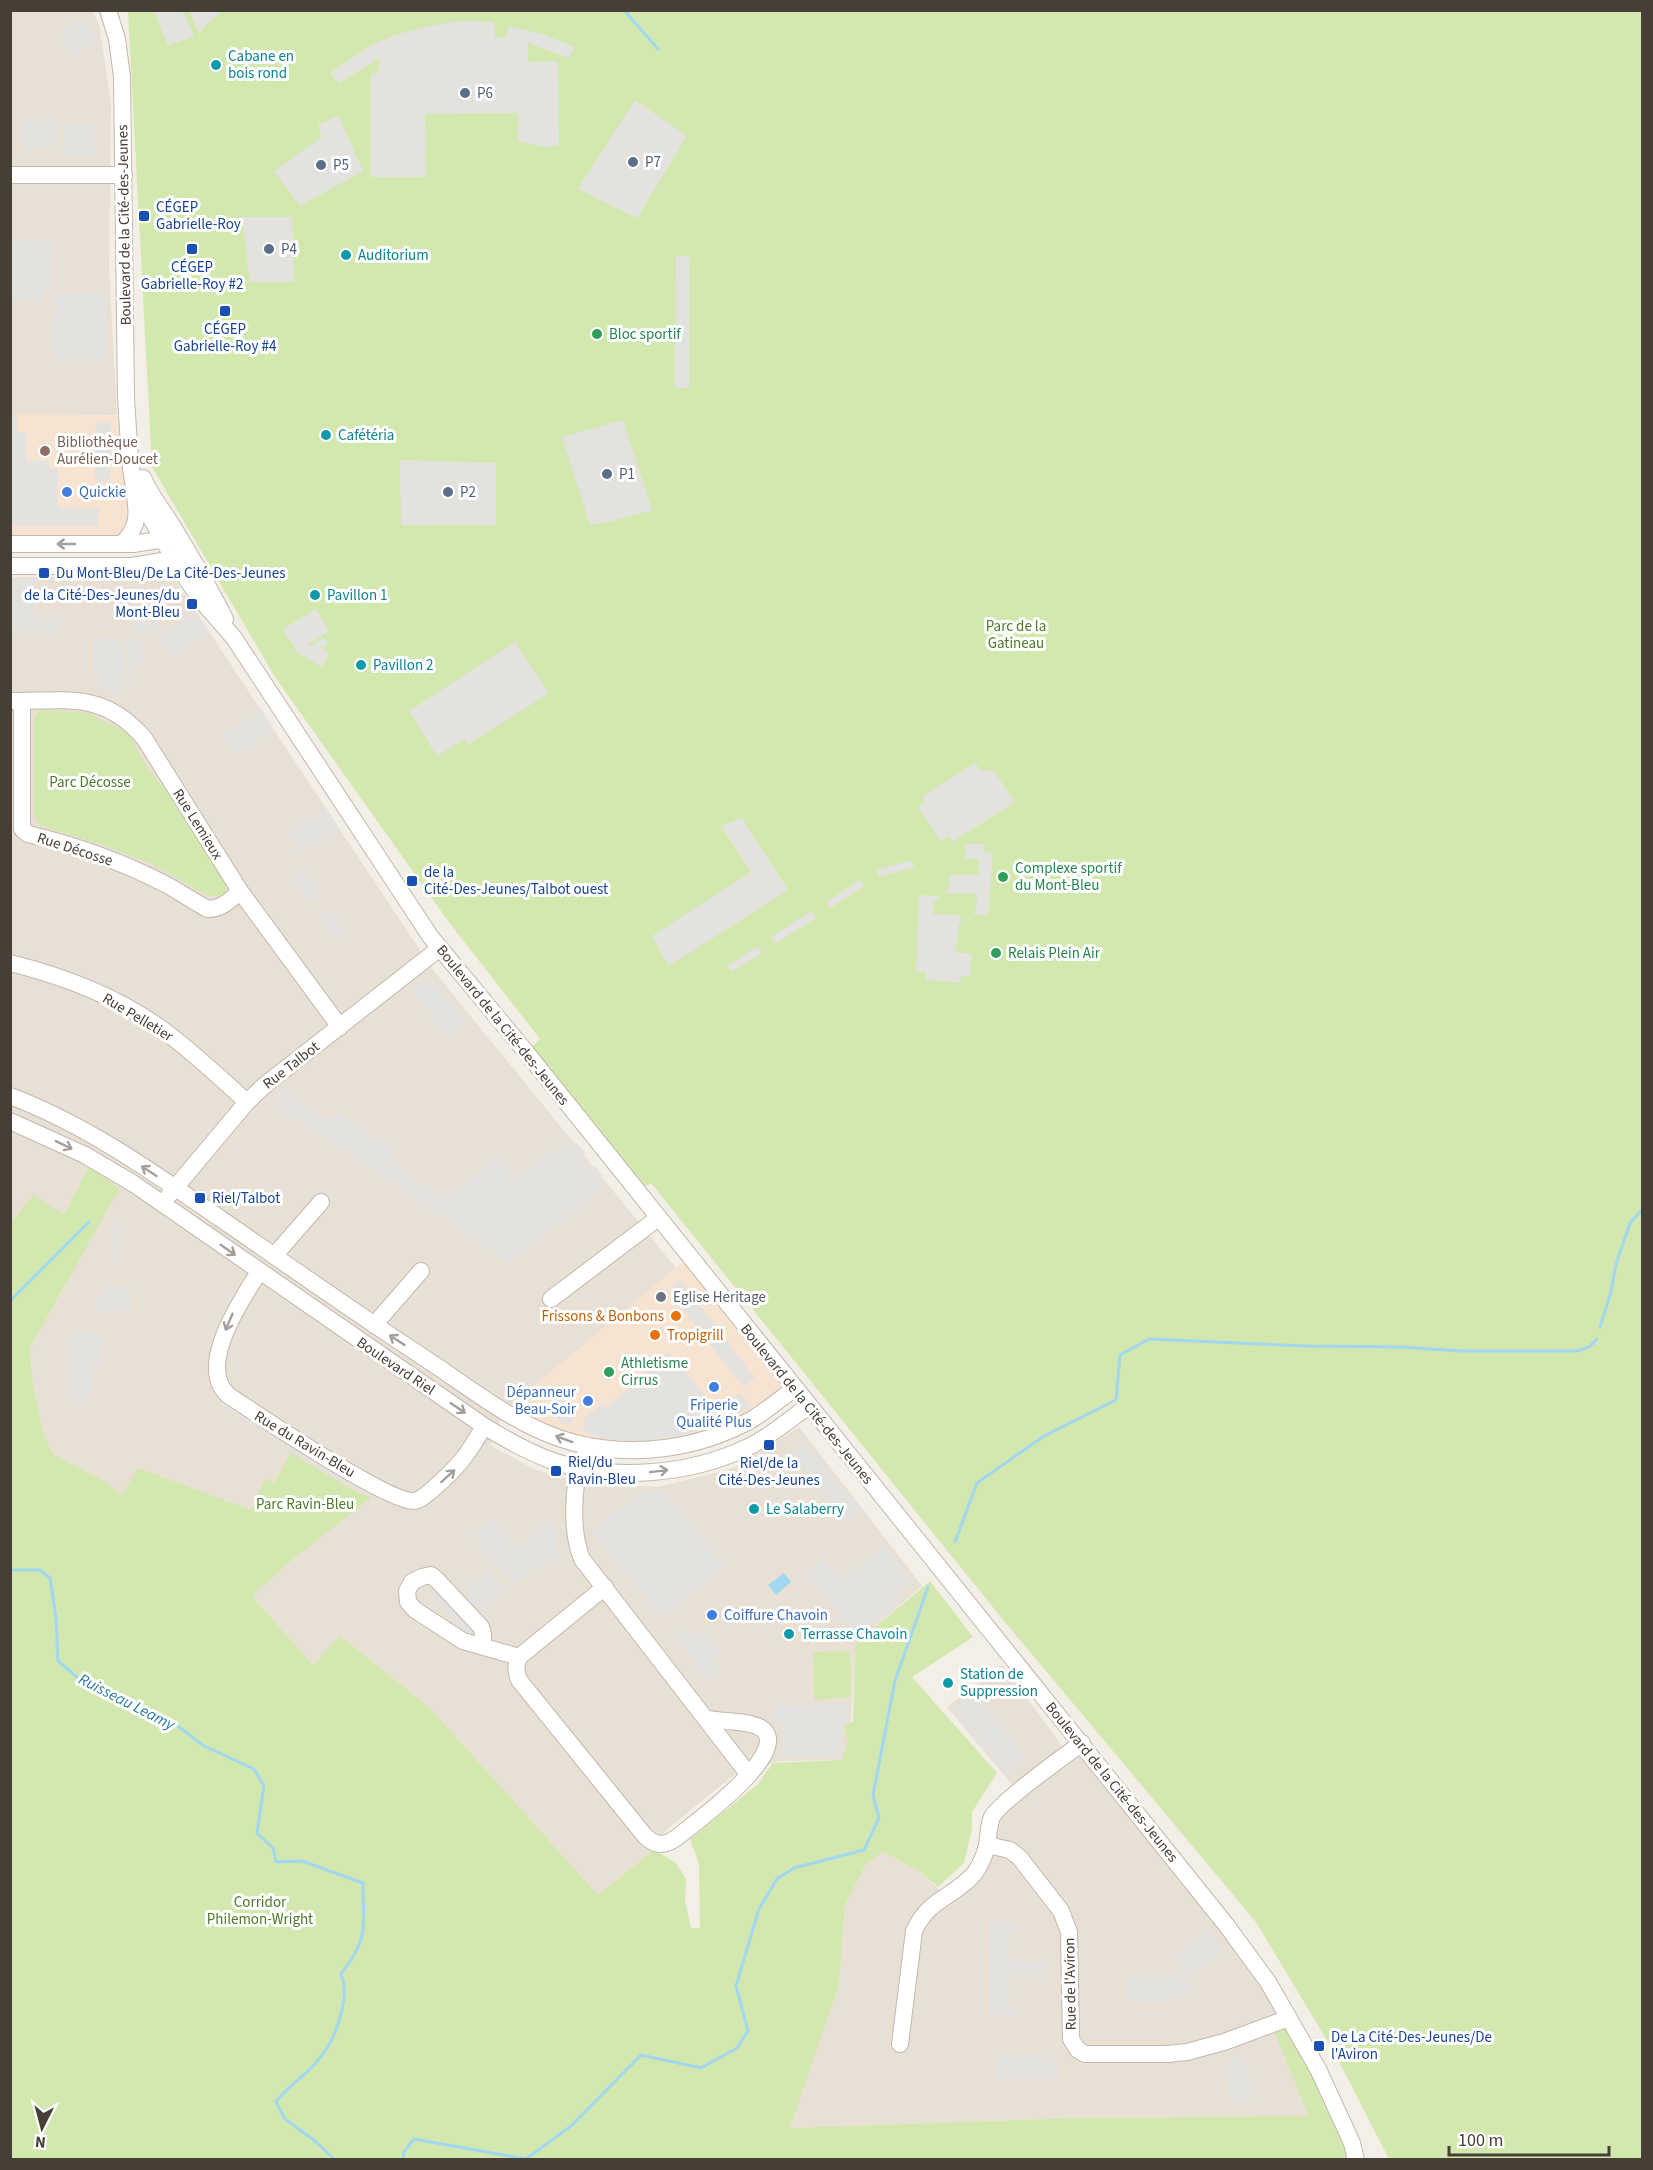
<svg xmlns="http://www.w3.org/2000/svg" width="1653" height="2170" font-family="'Source Sans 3',sans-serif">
  <rect width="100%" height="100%" fill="#f3eee6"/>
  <g fill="#e8e0d4">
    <polygon points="11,11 92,11 99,24 111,104 109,268 117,415 11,414"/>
    <polygon points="11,577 139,577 174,579 433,970 676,1268 504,1411 490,1445 532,1468 551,1475 598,1484 658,1487 734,1468 799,1427 922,1586 855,1644 849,1760 779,1761 734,1775 666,1830 654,1850 598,1895 430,1708 341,1637 313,1665 252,1596 102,1480 53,1454 45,1438 33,1385 30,1347 67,1283 64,1216 33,1196 11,1223"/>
    <polygon points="1003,1665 1067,1753 1082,1743 1289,2018 1272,2025 1310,2116 1075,2118 789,2128 839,1985 845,1905 866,1864 883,1852 919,1871 945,1895 961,1885 989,1827 1019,1793 947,1707"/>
  </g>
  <g fill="#f6e3d1">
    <polygon points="11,414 127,416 130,536 11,544"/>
    <polygon points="690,1256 795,1388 736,1428 612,1449 504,1411"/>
  </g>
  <g fill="#d3e8ae">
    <polygon points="128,11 1642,11 1642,2159 1389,2159 1334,2052 1256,1922 1004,1621 651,1183 637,1191 526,1052 540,1039 448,921 275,677 152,467"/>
    <path d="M42 710 90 713 106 723 130 733C137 755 151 774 167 791L225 883 227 889 225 893 219 896H208L154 865 106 846 41 826 34 815V719L37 713Z"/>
    <polygon points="89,1166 119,1189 30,1348 33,1385 45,1438 53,1454 102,1480 122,1495 138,1468 251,1510 265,1479 274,1483 291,1453 358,1493 372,1497 288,1563 252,1596 313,1665 340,1636 430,1708 598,1895 654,1850 676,1863 686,1879 685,1901 691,1928 700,1928 699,1864 690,1839 758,1784 773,1763 842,1760 848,1741 844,1727 853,1721 855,1644 930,1581 973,1637 912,1677 997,1773 972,1812 972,1829 964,1863 938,1887 919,1871 883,1852 866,1864 845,1905 839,1985 790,2128 1075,2118 1309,2116 1271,2024 1289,2018 1359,2160 11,2160 11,1223 33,1195 64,1215"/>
    <polygon points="850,1651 851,1697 814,1700 813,1652"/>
  </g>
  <g fill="#e4e2df">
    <polygon points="154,11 183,11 194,36 168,46"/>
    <polygon points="189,11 218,11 220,14 213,18 199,33"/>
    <polygon points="84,17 98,42 71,57 57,32"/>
    <polygon points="459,21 494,22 495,36 506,38 509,26 545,35 575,47 569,58 528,43 528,62 558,61 559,146 544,147 518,141 518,113 425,114 426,177 371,177 371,73 379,73 379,58 339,83 330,73 370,46 392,36 429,26"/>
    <polygon points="635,100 687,136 637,218 578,189"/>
    <polygon points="338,116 363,171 300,206 274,171 322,137 318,125"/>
    <polygon points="21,119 57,120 57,149 20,149"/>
    <polygon points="63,124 95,124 95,158 63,157"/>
    <polygon points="242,217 292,217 294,282 250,282"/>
    <polygon points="11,239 44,239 44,242 52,242 51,291 44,291 44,301 11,301"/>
    <polygon points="676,255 689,257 689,388 675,388"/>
    <polygon points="106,292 106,361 60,361 60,358 52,358 52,314 58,314 58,305 51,305 51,293"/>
    <polygon points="11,414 17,415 17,432 26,432 26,461 49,461 49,469 58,469 58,508 99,509 98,526 11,526"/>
    <polygon points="623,420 652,510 608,522 590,525 562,437"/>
    <polygon points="96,423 111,423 110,482 95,482"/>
    <polygon points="400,460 496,463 496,525 401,525"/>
    <polygon points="36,578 35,618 61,618 61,633 11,632 11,580"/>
    <polygon points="316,609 329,631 307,645 309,647 324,638 328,644 321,648 329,654 322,667 297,652 283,629"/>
    <polygon points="195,611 210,634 172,660 156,638"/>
    <polygon points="156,614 162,625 151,632 132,632 133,615"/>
    <polygon points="94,638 121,639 122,695 98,685 99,676 94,675"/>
    <polygon points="125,639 144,640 143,666 139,664 125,685"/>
    <polygon points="515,642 549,693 468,745 464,739 437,756 409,711"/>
    <polygon points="261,709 275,732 236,757 222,735"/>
    <polygon points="975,763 980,770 993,770 1015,802 952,842 948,836 940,841 918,807 925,803 922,797"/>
    <polygon points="326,808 340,830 301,855 287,834"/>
    <polygon points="742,818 788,890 669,966 652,936 751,872 721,826"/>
    <polygon points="965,844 984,844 984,852 993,853 988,915 973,914 976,908 977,894 944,893 949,887 949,875 979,875 979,859 965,859"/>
    <polygon points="912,860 914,867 879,877 877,870"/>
    <polygon points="306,870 323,895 309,904 292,878"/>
    <polygon points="860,880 864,886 830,908 826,902"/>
    <polygon points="919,895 939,896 933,904 933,914 959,915 962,920 958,927 956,952 972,954 970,976 961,976 960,983 926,980 926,972 916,972"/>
    <polygon points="330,907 347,931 334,941 316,916"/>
    <polygon points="811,911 816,918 775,944 771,937"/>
    <polygon points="758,946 762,953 732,972 727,966"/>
    <polygon points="430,977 468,1024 448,1039 411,993"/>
    <polygon points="284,1086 295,1100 328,1120 339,1112 397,1152 391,1161 446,1198 498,1157 515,1179 565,1139 571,1148 577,1143 585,1153 580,1157 591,1171 596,1167 603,1176 598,1180 604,1188 509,1264 279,1107 283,1101 274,1095"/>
    <polygon points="113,1223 121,1223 119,1264 111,1263"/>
    <polygon points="680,1280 755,1378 743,1387 669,1291"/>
    <polygon points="109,1282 116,1286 130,1287 130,1312 108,1311 103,1317 90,1306"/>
    <polygon points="71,1332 101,1332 101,1365 92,1365 92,1399 71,1399"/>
    <polygon points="669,1352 716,1409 740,1393 752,1406 714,1427 679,1436 643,1442 602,1439 583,1430 584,1417 603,1404 607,1408"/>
    <polygon points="223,1390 365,1480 363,1493 296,1453 221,1405"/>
    <polygon points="556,1396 577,1413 567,1426 546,1412"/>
    <polygon points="806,1443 862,1512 849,1523 792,1454"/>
    <polygon points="644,1490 666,1491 726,1567 661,1619 590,1530"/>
    <polygon points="490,1518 517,1547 551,1520 558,1530 556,1546 561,1556 513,1584 471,1537"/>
    <polygon points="885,1545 914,1582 893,1598 897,1605 858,1636 805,1575 824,1560 841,1578"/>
    <polygon points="488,1569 505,1590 481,1611 476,1604 466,1616 480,1631 471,1639 431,1595 446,1580 464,1600 468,1595 464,1590"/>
    <polygon points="687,1625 696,1635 703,1629 722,1654 712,1660 722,1673 709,1683 673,1636"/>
    <polygon points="975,1693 1026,1758 1006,1774 953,1709"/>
    <polygon points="848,1704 849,1723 842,1724 841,1757 783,1758 782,1725 773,1724 771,1706"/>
    <polygon points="989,1921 1014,1922 1015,1933 1008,1934 1008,1961 1046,1962 1046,1977 1008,1977 1008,2006 1016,2006 1016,2016 990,2015"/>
    <polygon points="1208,1929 1225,1954 1187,1977 1175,1956"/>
    <polygon points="1178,1969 1193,1991 1171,2002 1126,2003 1126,1976 1167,1976"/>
    <polygon points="1047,2054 1048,2063 1057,2058 1058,2079 995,2080 995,2055"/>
    <polygon points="1242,2056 1259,2099 1235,2107 1220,2066"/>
  </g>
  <polygon fill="#a2d7f1" points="784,1573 791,1582 776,1595 768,1585"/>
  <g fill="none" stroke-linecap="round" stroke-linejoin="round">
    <g stroke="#a2d7f1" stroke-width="3">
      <polyline points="624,10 658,49"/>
      <polyline points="10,1301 89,1222"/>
      <polyline points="1600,1327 1611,1292 1616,1264 1630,1223 1642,1210"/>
      <polyline points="955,1542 977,1483 1044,1436 1116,1400 1120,1355 1149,1339 1306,1346 1400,1347 1462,1351 1577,1351 1589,1347 1597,1339"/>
      <path d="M10 1570H40L50 1578 56 1618 58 1661 84 1683 109 1690 141 1711 174 1723 204 1746 254 1769 264 1786 257 1833 273 1848 276 1862 302 1861 363 1883C363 1927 370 1937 341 1974 346 1988 345 1996 342 2010 336 2039 322 2060 299 2079 290 2087 283 2092 276 2102L285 2119 315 2141 335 2160"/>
      <polyline points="403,2160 404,2152 414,2139 526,2159 571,2126 641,2055 701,2068 737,2048 748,2031 736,1986 759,1909 777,1879 794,1868 864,1850 879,1818 873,1795 895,1681 928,1587"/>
    </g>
    <g stroke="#c2b8ac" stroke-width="18">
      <g id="minor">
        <polyline points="108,10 117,39 122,77 126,398 130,461 134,488 179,568 201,600 234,638 430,936 526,1052 1227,1926 1268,1982 1318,2069 1352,2143 1356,2160"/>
        <polyline points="10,175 124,175"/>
        <path d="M143 478C150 494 160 507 170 522 189 553 208 585 225 619"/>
        <polyline points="10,544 133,544 172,538"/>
        <path d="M122 544C138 527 138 517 135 495"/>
        <polyline points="10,566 132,566 162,561 183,552"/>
        <path d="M10 701C66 701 104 691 144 738L240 891 340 1027"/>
        <path d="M22 701V829L28 834C75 845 120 861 163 883 179 891 192 901 208 909 222 909 230 900 240 891"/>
        <path d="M10 963C63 976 115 996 159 1027 190 1049 219 1077 247 1102"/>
        <path d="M10 1096C87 1125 154 1173 221 1219 289 1266 357 1314 426 1359 473 1390 520 1429 575 1443 634 1458 698 1449 751 1420 766 1411 780 1399 795 1388"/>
        <path d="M10 1121 85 1155 134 1184 484 1426C505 1439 526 1451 550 1460 610 1482 690 1475 748 1447 770 1437 788 1420 809 1406"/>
        <polyline points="169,1195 247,1102 266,1084 440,948"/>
        <polyline points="274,1256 321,1202"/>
        <path d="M259 1272C242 1299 196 1366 228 1395 255 1413 390 1504 414 1501 421 1500 427 1494 433 1489 458 1467 468 1455 484 1426"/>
        <polyline points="551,1299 658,1218"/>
        <polyline points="374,1325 421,1271"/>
        <path d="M583 1458C572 1484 571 1533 582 1559L749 1775"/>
        <path d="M605 1587 519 1657C515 1666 516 1671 519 1680L645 1836C655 1846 665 1846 676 1838 692 1825 796 1750 761 1728 749 1721 720 1721 706 1719"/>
        <polyline points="483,1646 483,1634 481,1627 437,1580 431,1575 422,1577 412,1582 407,1591 408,1602 415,1610 463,1641 519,1657"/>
        <polyline points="987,1845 1010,1850 1020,1858 1061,1911 1069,1932 1071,2039 1078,2050 1085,2054 1167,2054 1187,2052 1224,2042 1289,2018"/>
        <path d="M900 2044 914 1931C929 1898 953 1898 974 1874 980 1866 985 1854 987 1845 989 1835 988 1826 992 1817 1000 1802 1064 1756 1082 1743"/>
      </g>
    </g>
    <use href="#minor" stroke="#fff" stroke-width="16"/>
  </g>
  <defs><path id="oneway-shaft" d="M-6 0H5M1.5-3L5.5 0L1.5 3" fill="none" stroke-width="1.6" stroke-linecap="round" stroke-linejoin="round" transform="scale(1.5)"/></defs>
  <g stroke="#a39e9a">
    <use href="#oneway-shaft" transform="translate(66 544) rotate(180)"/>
    <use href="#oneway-shaft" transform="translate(64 1145) rotate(26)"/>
    <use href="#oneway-shaft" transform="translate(149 1171) rotate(-147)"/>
    <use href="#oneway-shaft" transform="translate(228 1250) rotate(35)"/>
    <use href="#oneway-shaft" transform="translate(229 1322) rotate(113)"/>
    <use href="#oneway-shaft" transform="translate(397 1340) rotate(-147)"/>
    <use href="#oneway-shaft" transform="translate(458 1408) rotate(34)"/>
    <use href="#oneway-shaft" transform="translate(564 1439) rotate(-160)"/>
    <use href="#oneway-shaft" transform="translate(659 1471) rotate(-7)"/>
    <use href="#oneway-shaft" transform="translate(448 1476) rotate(-42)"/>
  </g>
  <g fill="#0f9aa8" stroke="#fff" stroke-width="2">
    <circle cx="216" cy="65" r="6"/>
    <circle cx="346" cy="255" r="6"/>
    <circle cx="326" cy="435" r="6"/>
    <circle cx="315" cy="595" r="6"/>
    <circle cx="361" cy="665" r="6"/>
    <circle cx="754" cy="1509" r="6"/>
    <circle cx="789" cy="1634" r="6"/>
    <circle cx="948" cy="1683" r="6"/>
  </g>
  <g fill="#5c6f8a" stroke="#fff" stroke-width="2">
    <circle cx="465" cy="93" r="6"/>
    <circle cx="633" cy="162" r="6"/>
    <circle cx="321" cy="165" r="6"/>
    <circle cx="269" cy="249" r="6"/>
    <circle cx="607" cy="474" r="6"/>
    <circle cx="448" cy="492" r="6"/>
  </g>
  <g fill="#1a4fb4" stroke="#fff" stroke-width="2">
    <rect x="138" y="210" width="12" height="12" rx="3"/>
    <rect x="186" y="243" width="12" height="12" rx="3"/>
    <rect x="219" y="305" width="12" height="12" rx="3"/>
    <rect x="38" y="567" width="12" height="12" rx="3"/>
    <rect x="186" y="598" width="12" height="12" rx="3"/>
    <rect x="406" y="875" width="12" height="12" rx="3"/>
    <rect x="194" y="1192" width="12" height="12" rx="3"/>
    <rect x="763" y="1439" width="12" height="12" rx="3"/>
    <rect x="550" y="1465" width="12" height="12" rx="3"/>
    <rect x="1313" y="2040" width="12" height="12" rx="3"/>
  </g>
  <g fill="#2e9e5b" stroke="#fff" stroke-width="2">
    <circle cx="597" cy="334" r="6"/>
    <circle cx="1003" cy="877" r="6"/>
    <circle cx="996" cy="953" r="6"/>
    <circle cx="609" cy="1372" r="6"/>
  </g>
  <circle fill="#8d6e63" stroke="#fff" stroke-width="2" cx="45" cy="451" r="6"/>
  <g fill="#3f7fe0" stroke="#fff" stroke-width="2">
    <circle cx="67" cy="492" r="6"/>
    <circle cx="714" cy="1387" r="6"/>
    <circle cx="588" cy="1401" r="6"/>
    <circle cx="712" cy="1615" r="6"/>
  </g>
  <circle fill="#6b7280" stroke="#fff" stroke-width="2" cx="661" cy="1297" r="6"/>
  <g fill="#e8710a" stroke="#fff" stroke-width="2">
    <circle cx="676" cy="1316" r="6"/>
    <circle cx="655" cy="1335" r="6"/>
  </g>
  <g text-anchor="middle" stroke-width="6" stroke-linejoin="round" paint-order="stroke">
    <g font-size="15" fill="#0d838f" stroke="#fff" text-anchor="start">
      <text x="228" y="61">Cabane en<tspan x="228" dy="17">bois rond</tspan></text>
      <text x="358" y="260">Auditorium</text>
      <text x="338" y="440">Cafétéria</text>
      <text x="327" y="600">Pavillon 1</text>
      <text x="373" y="670">Pavillon 2</text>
      <text x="766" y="1514">Le Salaberry</text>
      <text x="801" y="1639">Terrasse Chavoin</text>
      <text x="960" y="1679">Station de<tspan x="960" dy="17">Suppression</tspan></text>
    </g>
    <g font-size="15" fill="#4e5e75" stroke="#fff" text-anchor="start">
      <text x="477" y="98">P6</text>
      <text x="645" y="167">P7</text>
      <text x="333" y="170">P5</text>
      <text x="281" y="254">P4</text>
      <text x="619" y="479">P1</text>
      <text x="460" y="497">P2</text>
    </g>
    <g font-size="15" fill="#164399" stroke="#fff" text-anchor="start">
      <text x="156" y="212">CÉGEP<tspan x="156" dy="17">Gabrielle-Roy</tspan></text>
      <text x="192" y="272" text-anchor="middle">CÉGEP<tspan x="192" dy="17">Gabrielle-Roy #2</tspan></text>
      <text x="225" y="334" text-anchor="middle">CÉGEP<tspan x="225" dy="17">Gabrielle-Roy #4</tspan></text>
      <text x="56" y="578">Du Mont-Bleu/De La Cité-Des-Jeunes</text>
      <text x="180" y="600" text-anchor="end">de la Cité-Des-Jeunes/du<tspan x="180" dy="17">Mont-Bleu</tspan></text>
      <text x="424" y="877">de la<tspan x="424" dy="17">Cité-Des-Jeunes/Talbot ouest</tspan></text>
      <text x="212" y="1203">Riel/Talbot</text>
      <text x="568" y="1467">Riel/du<tspan x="568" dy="17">Ravin-Bleu</tspan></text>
      <text x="769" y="1468" text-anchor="middle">Riel/de la<tspan x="769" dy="17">Cité-Des-Jeunes</tspan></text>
      <text x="1331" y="2042">De La Cité-Des-Jeunes/De<tspan x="1331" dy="17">l'Aviron</tspan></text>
    </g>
    <g font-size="15" fill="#473e35" stroke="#fff">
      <text transform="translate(124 225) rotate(-91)" y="5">Boulevard de la Cité-des-Jeunes</text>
      <text transform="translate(198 824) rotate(58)" y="5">Rue Lemieux</text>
      <text transform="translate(75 849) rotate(18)" y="5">Rue Décosse</text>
      <text transform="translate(138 1017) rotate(31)" y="5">Rue Pelletier</text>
      <text transform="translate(503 1025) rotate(51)" y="5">Boulevard de la Cité-des-Jeunes</text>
      <text transform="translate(291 1065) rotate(-38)" y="5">Rue Talbot</text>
      <text transform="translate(396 1366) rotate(34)" y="5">Boulevard Riel</text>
      <text transform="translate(807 1404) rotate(51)" y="5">Boulevard de la Cité-des-Jeunes</text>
      <text transform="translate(305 1444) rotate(31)" y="5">Rue du Ravin-Bleu</text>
      <text transform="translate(1112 1782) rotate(51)" y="5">Boulevard de la Cité-des-Jeunes</text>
      <text transform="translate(1070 1984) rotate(-91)" y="5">Rue de l'Aviron</text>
    </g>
    <g font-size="15" fill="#27864d" stroke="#fff" text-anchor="start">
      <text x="609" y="339">Bloc sportif</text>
      <text x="1015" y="873">Complexe sportif<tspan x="1015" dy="17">du Mont-Bleu</tspan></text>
      <text x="1008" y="958">Relais Plein Air</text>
      <text x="621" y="1368">Athletisme<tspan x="621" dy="17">Cirrus</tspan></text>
    </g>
    <g font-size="15" fill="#785e54" stroke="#fff" text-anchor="start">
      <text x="57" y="447">Bibliothèque<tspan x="57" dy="17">Aurélien-Doucet</tspan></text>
    </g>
    <g font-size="15" fill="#366cbe" stroke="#fff" text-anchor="start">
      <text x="79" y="497">Quickie</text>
      <text x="576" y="1397" text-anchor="end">Dépanneur<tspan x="576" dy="17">Beau-Soir</tspan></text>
      <text x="714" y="1410" text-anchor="middle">Friperie<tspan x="714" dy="17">Qualité Plus</tspan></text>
      <text x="724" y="1620">Coiffure Chavoin</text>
    </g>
    <g font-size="15" fill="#4d7928" stroke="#fff">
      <text x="1016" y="631">Parc de la<tspan x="1016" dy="17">Gatineau</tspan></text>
      <text x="90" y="787">Parc Décosse</text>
      <text x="305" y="1509">Parc Ravin-Bleu</text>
      <text x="260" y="1907">Corridor<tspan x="260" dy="17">Philemon-Wright</tspan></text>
    </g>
    <g font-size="15" fill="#5b616d" stroke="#fff" text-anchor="start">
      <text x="673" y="1302">Eglise Heritage</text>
    </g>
    <g font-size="15" fill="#c56008" stroke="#fff" text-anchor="end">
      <text x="664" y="1321">Frissons &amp; Bonbons</text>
      <text x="667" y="1340" text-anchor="start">Tropigrill</text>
    </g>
    <g font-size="16" font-style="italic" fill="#2a7aa4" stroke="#fff">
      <text transform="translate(127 1701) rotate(27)" y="6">Ruisseau Leamy</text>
    </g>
  </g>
  <rect width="1653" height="2170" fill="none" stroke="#473e35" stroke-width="24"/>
  <g transform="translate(42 2128) rotate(186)" stroke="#ffffff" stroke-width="4.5" paint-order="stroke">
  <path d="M0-4.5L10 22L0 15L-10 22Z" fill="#473e35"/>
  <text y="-9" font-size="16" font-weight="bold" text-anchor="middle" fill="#473e35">N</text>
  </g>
  <path d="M1449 2146v9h160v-9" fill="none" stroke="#473e35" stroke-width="3"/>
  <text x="1458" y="2146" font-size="18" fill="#473e35" stroke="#ffffff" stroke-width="4.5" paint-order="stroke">100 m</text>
</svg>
